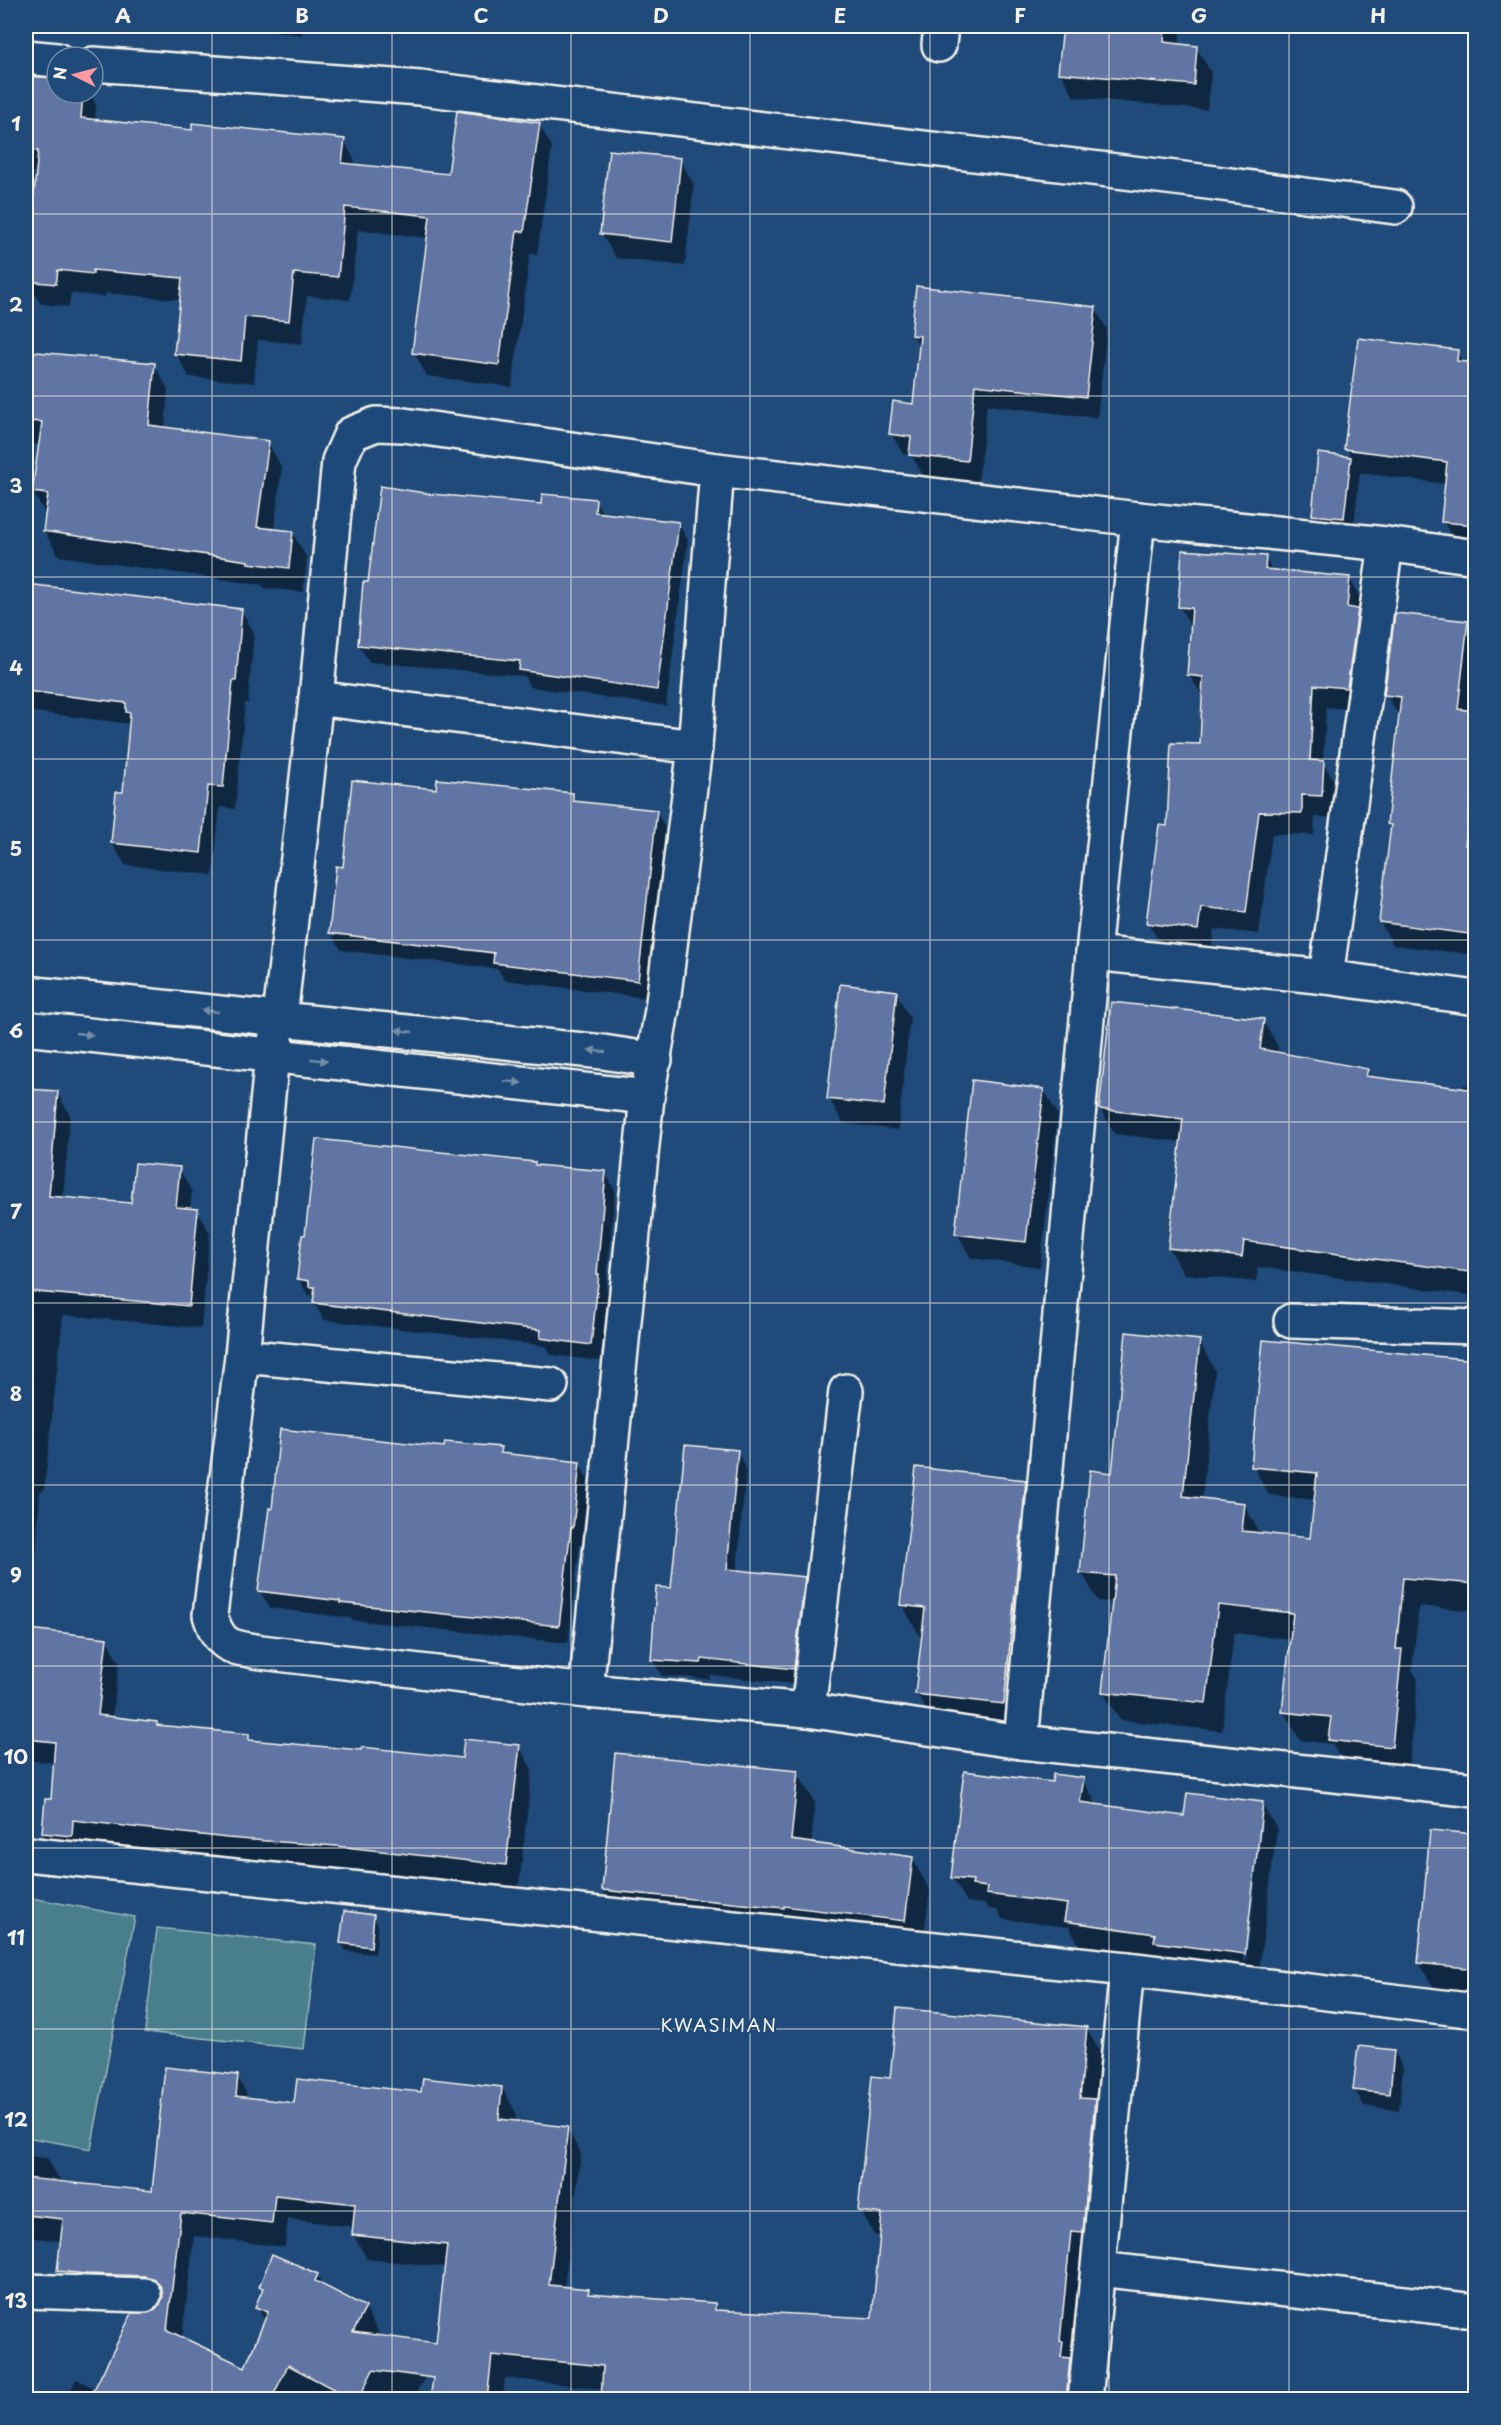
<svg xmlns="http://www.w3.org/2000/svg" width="1501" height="2425" font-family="'Playpen Sans',sans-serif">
  <rect width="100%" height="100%" fill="#1f4a7a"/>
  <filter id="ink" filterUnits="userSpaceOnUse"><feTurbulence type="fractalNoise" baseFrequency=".0167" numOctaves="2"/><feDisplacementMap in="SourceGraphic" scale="12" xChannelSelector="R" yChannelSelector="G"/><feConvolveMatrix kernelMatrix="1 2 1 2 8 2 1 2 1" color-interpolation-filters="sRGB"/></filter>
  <g filter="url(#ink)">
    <g fill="#4a7f8d" stroke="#9fb8ba" stroke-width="1.5">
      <polygon points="26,1897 135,1917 91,2149 26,2137"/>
      <polygon points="157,1928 316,1945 304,2049 145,2032"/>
    </g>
    <g fill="#0007" fill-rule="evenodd">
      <polygon points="243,26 303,26 302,35"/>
      <polygon points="769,26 860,26 859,34"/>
      <polygon points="1064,26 1181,26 1179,45 1196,47 1211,72 1207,110 1074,97 1060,72"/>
      <polygon points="26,77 57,79 57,93 90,93 96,105 95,121 193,132 344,140 357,166 450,176 539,124 552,147 537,255 530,254 512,387 427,376 414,353 429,238 358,230 350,300 307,296 302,344 258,340 254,383 189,377 176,353 181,300 106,293 105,297 71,293 69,307 41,304 27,281 38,173 26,171"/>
      <polygon points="680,160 694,185 685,266 616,258 601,233"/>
      <polygon points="918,287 1095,308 1107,329 1097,418 987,405 978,482 923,475 911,455 903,454 891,433 914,405 920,348 913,335"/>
      <polygon points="26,352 154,364 168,389 165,429 268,443 282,468 274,530 292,532 307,558 303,592 264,588 262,585 59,556 44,531 46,515 33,492 40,445 26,444"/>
      <polygon points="1457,352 1463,363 1476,364 1476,548 1457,546 1443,521 1446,484 1360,473 1353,534 1323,531 1313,514 1320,455 1352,458 1346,448"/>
      <polygon points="431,495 542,506 595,500 603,514 678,523 688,540 666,706 530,687 524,676 369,662 359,645 370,584"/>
      <polygon points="1265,558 1273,571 1349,578 1362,601 1359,710 1326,707 1323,762 1336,785 1335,818 1315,817 1314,835 1272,834 1259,934 1214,929 1211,952 1161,945 1148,923 1168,827 1201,746 1204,698 1189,675 1192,629 1180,607"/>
      <polygon points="26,586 241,610 254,632 248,703 245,703 235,809 220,807 213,875 125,865 112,843 124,794 131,724 26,711"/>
      <polygon points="1467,622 1476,635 1476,955 1393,945 1380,922 1392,831 1388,824 1400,717 1386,695"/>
      <polygon points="437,790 573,795 577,803 656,811 665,828 647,998 504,980 498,969 341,950 331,933"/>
      <polygon points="896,992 910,1018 898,1130 843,1123 829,1098"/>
      <polygon points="1263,1021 1278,1046 1277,1054 1367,1070 1371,1078 1463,1090 1463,1085 1476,1087 1476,1296 1258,1267 1256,1282 1184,1274 1169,1248 1182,1142 1115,1134 1100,1109"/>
      <polygon points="26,1090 57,1093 70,1115 63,1199 132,1205 179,1169 192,1191 190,1210 197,1210 210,1233 201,1328 63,1315 44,1491 40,1491 36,1557 32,1557 27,1630 106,1639 119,1662 112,1718 156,1723 158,1726 248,1736 252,1742 464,1760 519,1746 532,1769 519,1887 350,1868 241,1860 86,1842 85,1858 56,1856 43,1833 53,1801 55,1763 26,1760"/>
      <polygon points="1044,1090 1058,1115 1040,1267 971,1258 957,1233"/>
      <polygon points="534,1163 536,1166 605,1173 615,1190 606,1288 608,1292 600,1361 551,1355 546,1346 324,1320 314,1303 315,1296 308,1295 299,1279"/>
      <polygon points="1199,1341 1215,1370 1202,1500 1244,1504 1260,1534 1312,1540 1316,1500 1269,1495 1253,1466 1476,1362 1476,1611 1419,1606 1412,1670 1418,1679 1408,1775 1346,1768 1332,1744 1300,1740 1284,1712 1292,1639 1234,1633 1222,1731 1120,1720 1103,1692 1113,1602 1098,1601 1082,1573 1113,1474"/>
      <polygon points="500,1448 504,1455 579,1463 588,1480 582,1544 580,1544 568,1643 351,1620 350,1618 270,1608 260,1591 273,1510 445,1449"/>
      <path d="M737 1451 746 1468 737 1571 804 1578 814 1595 803 1685 710 1675V1679L662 1676 652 1659 673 1589ZM802 1592H805L795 1676H792Z"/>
      <polygon points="1025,1481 1044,1514 1022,1736 936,1727 917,1694 923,1638 921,1638 902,1605"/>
      <polygon points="797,1772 815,1803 811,1845 912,1858 930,1890 922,1952 621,1921 603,1890"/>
      <path d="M1083 1780 1097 1805 1186 1817 1262 1804 1277 1829 1258 1978 1164 1957 1080 1946 1069 1927 1002 1919 997 1910 988 1909 985 1904 967 1902 953 1878 1053 1784ZM1259 1825H1262L1246 1961H1243Z"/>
      <polygon points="1431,1831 1476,1836 1476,1992 1434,1988 1419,1963"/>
      <polygon points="373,1917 378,1925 375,1954 346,1951 341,1943"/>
      <polygon points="1086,2028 1100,2052 1096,2103 1109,2125 1082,2400 603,2400 603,2389 505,2378 503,2400 432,2400 446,2267 367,2259 353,2234 354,2227 288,2219 285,2247 194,2236 182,2339 246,2369 266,2322 257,2307 263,2292 260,2287 317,2275 324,2287 365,2308 379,2333 377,2337 432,2366 413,2398 387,2394 384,2400 66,2400 76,2379 96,2389 163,2301 73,2295 59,2270 62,2241 26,2237 26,2156 47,2158 62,2183 153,2193 237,2076 250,2100 296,2105 502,2088 516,2113 515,2123 567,2129 581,2153 564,2288 588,2291 591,2296 714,2304 719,2312 873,2320 881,2236 874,2235 860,2211 891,2080"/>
      <polygon points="1394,2051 1403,2068 1399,2110 1364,2106 1355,2090"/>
    </g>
    <g fill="#6074a3" stroke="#f4f1e8" stroke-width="1.5" fill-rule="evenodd">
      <polygon points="1063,26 1165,26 1164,42 1197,46 1194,85 1058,73"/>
      <polygon points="26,76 57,78 57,93 83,93 81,118 192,130 192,123 345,139 342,163 448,174 457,111 540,123 524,232 517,231 499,365 412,353 430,216 345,207 338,277 294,273 289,321 245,317 241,361 174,354 182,278 93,270 93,274 58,270 56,284 26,281 38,151 26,150"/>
      <polygon points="609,150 681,158 672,242 600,234"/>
      <polygon points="916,286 1096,307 1086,397 975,385 967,461 909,455 911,437 889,434 893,401 913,404 920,336 911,335"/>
      <polygon points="1358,338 1458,350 1457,361 1476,363 1476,525 1441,522 1447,462 1344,449"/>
      <polygon points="26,351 155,363 149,425 269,441 257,527 293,531 289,568 248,563 248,561 43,531 48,494 32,492 42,422 26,421"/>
      <polygon points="1318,453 1351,457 1344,518 1312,515"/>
      <polygon points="380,486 431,494 541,504 542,494 596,499 595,512 679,522 657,690 519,670 520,661 358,645 363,582 368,582"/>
      <polygon points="1182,550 1266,556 1265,569 1350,577 1347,607 1358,609 1347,688 1314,685 1310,760 1324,761 1322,796 1302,795 1302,813 1259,812 1246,912 1201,907 1198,930 1146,923 1159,825 1167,826 1171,743 1200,744 1203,677 1187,675 1192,608 1178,607"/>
      <polygon points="26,584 242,609 236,681 233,681 223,787 208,786 201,853 111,843 116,792 123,792 130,713 126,712 126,703 26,691"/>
      <polygon points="1395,613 1468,621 1458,709 1476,711 1476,756 1465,845 1476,847 1476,935 1379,922 1391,825 1387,824 1401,697 1384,695"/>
      <polygon points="437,779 573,793 573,801 657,810 638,981 493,963 494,953 329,933 336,866 343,867 352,780 436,789"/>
      <polygon points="840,984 897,991 884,1105 827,1099"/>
      <polygon points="1111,1002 1264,1019 1260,1049 1368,1069 1366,1076 1476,1090 1476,1273 1244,1241 1242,1257 1168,1248 1183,1119 1099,1109"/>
      <polygon points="972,1080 1044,1089 1026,1242 955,1234"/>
      <polygon points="26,1089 58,1091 49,1196 131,1203 135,1163 180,1167 176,1207 198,1209 189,1306 26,1291"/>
      <polygon points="316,1139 535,1162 535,1165 606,1171 597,1274 599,1274 591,1345 540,1338 541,1330 313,1303 315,1287 309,1287 309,1281 297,1279 302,1235 305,1235"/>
      <polygon points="1126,1332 1200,1340 1183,1496 1245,1503 1242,1531 1310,1538 1317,1473 1251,1467 1263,1340 1476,1360 1476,1584 1403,1578 1396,1649 1402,1649 1392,1747 1328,1740 1331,1717 1282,1712 1293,1613 1218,1605 1206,1703 1102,1692 1115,1576 1080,1573 1090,1470 1112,1473"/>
      <polygon points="280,1429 444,1447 445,1442 501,1447 500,1453 580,1462 573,1528 571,1528 559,1626 340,1603 340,1601 258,1591 269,1508 272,1509"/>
      <polygon points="685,1445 738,1450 727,1569 805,1577 794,1669 702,1659 701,1663 651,1660 656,1587 671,1588"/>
      <polygon points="916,1467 1026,1480 1004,1704 915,1694 925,1608 900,1605"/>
      <polygon points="29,1629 107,1638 98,1715 157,1722 157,1725 249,1734 249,1740 361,1750 362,1747 462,1758 464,1739 520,1745 506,1865 336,1846 227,1838 73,1820 72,1836 42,1833 45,1799 51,1799 55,1742 26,1739 26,1662"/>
      <polygon points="615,1753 798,1771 791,1840 913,1857 905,1921 784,1906 784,1908 602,1890"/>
      <polygon points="964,1771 1052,1782 1053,1774 1084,1778 1080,1802 1184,1816 1187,1793 1263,1802 1245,1954 1154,1942 1155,1934 1064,1921 1067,1904 986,1894 987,1887 972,1885 973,1880 951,1878"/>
      <polygon points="1430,1830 1476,1834 1476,1969 1418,1963"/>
      <polygon points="344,1911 374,1915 371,1947 340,1943"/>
      <path d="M897 2008 1087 2027 1080 2098 1095 2099 1083 2232 1071 2231 1060 2341 1063 2342 1061 2357 1070 2358 1066 2400H601L603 2366 492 2355 487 2400H430L433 2378 373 2370 358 2400H354L288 2365 271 2400H89L132 2313 153 2311 160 2304 163 2296 161 2287 154 2279 145 2276 87 2274 57 2271 63 2219 26 2215V2178L152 2191 165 2067 238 2075 236 2096 294 2103 297 2079 421 2092 423 2078 502 2087 499 2119 568 2127 549 2285 589 2289 588 2294 715 2303V2310L872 2318 882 2214 858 2211 872 2076 890 2078ZM275 2195 355 2204 352 2235 447 2245 436 2343 353 2332 366 2307 315 2281 318 2274 272 2254 259 2287 263 2288 255 2307 268 2312 245 2367 167 2330 181 2213 272 2223Z"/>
      <polygon points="1358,2046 1394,2050 1390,2094 1353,2090"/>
    </g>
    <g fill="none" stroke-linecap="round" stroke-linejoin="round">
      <g stroke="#f4f1e8" stroke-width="38">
        <g id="street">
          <polyline points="939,45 941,26"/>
          <polyline points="26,57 57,60"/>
          <polyline points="93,64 420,88 1200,181 1395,207"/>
          <polyline points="717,470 1138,519 1386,544 1476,557"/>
          <polyline points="316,698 695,747"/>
          <polyline points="1093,953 1326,977 1476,998"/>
          <polyline points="1326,977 1386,544"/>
          <polyline points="26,993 603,1052 655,1060"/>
          <polyline points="26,1028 647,1097"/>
          <polyline points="1291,1321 1476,1327"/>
          <polyline points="242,1356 551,1385"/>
          <path d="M586 1691 647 1097 662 1010 695 747 717 470 404 425 376 424 351 434 339 461 316 698 280 1017 272 1055 242 1356 210 1615C220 1647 229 1647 261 1652L586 1691 808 1710 1021 1742 1476 1790"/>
          <polyline points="808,1710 846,1391"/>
          <polyline points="1021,1742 1093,953 1138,519"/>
          <polyline points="26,1854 1127,1969 1476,2011"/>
          <polyline points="1098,2269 1476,2311"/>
          <polyline points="26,2291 144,2295"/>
          <polyline points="1085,2400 1127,1969"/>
        </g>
      </g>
      <use href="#street" stroke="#1f4a7a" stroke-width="33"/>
    </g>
    <defs><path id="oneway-solid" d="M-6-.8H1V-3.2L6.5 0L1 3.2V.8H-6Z" transform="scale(1.5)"/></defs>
    <g fill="#748da6">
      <use href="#oneway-solid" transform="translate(210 1011) rotate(-174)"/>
      <use href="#oneway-solid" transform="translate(404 1031) rotate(-174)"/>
      <use href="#oneway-solid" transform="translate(84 1034) rotate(6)"/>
      <use href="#oneway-solid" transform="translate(597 1051) rotate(-173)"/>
      <use href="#oneway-solid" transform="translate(319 1060) rotate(7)"/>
      <use href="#oneway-solid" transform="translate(513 1082) rotate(7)"/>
    </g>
  </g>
  <path fill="none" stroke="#f4f1e8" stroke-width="1.5" stroke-opacity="0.55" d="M212 26V2400M392 26V2400M571 26V2400M750 26V2400M930 26V2400M1109 26V2400M1289 26V2400M26 214H1476M26 396H1476M26 577H1476M26 759H1476M26 940H1476M26 1122H1476M26 1303H1476M26 1485H1476M26 1666H1476M26 1848H1476M26 2029H1476M26 2211H1476"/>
  <g text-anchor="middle" stroke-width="4.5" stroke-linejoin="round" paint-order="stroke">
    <g font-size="18" letter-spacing="1.5" fill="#f4f1e8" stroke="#1f4a7a">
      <text x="719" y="2032">KWASIMAN</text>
    </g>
  </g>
  <rect width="1501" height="2425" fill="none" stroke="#1f4a7a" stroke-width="66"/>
  <g transform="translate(75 75) rotate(276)"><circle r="28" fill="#1f4a7a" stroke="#748da6" stroke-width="1.5"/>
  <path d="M0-4.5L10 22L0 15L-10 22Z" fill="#ff9aa2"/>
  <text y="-9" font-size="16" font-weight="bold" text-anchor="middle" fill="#f4f1e8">N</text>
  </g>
  <rect x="33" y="33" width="1435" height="2359" fill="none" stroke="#f4f1e8" stroke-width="2"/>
  <g font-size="20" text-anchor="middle" font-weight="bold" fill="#f4f1e8">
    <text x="123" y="23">A</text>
    <text x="302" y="23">B</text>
    <text x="481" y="23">C</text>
    <text x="661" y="23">D</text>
    <text x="840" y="23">E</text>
    <text x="1020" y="23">F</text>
    <text x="1199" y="23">G</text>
    <text x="1378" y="23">H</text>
    <text x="16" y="131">1</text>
    <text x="16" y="312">2</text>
    <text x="16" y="493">3</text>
    <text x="16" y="675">4</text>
    <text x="16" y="856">5</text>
    <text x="16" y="1038">6</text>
    <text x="16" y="1219">7</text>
    <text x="16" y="1401">8</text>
    <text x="16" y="1582">9</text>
    <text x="16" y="1764">10</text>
    <text x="16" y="1945">11</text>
    <text x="16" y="2127">12</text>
    <text x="16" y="2308">13</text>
  </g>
</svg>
